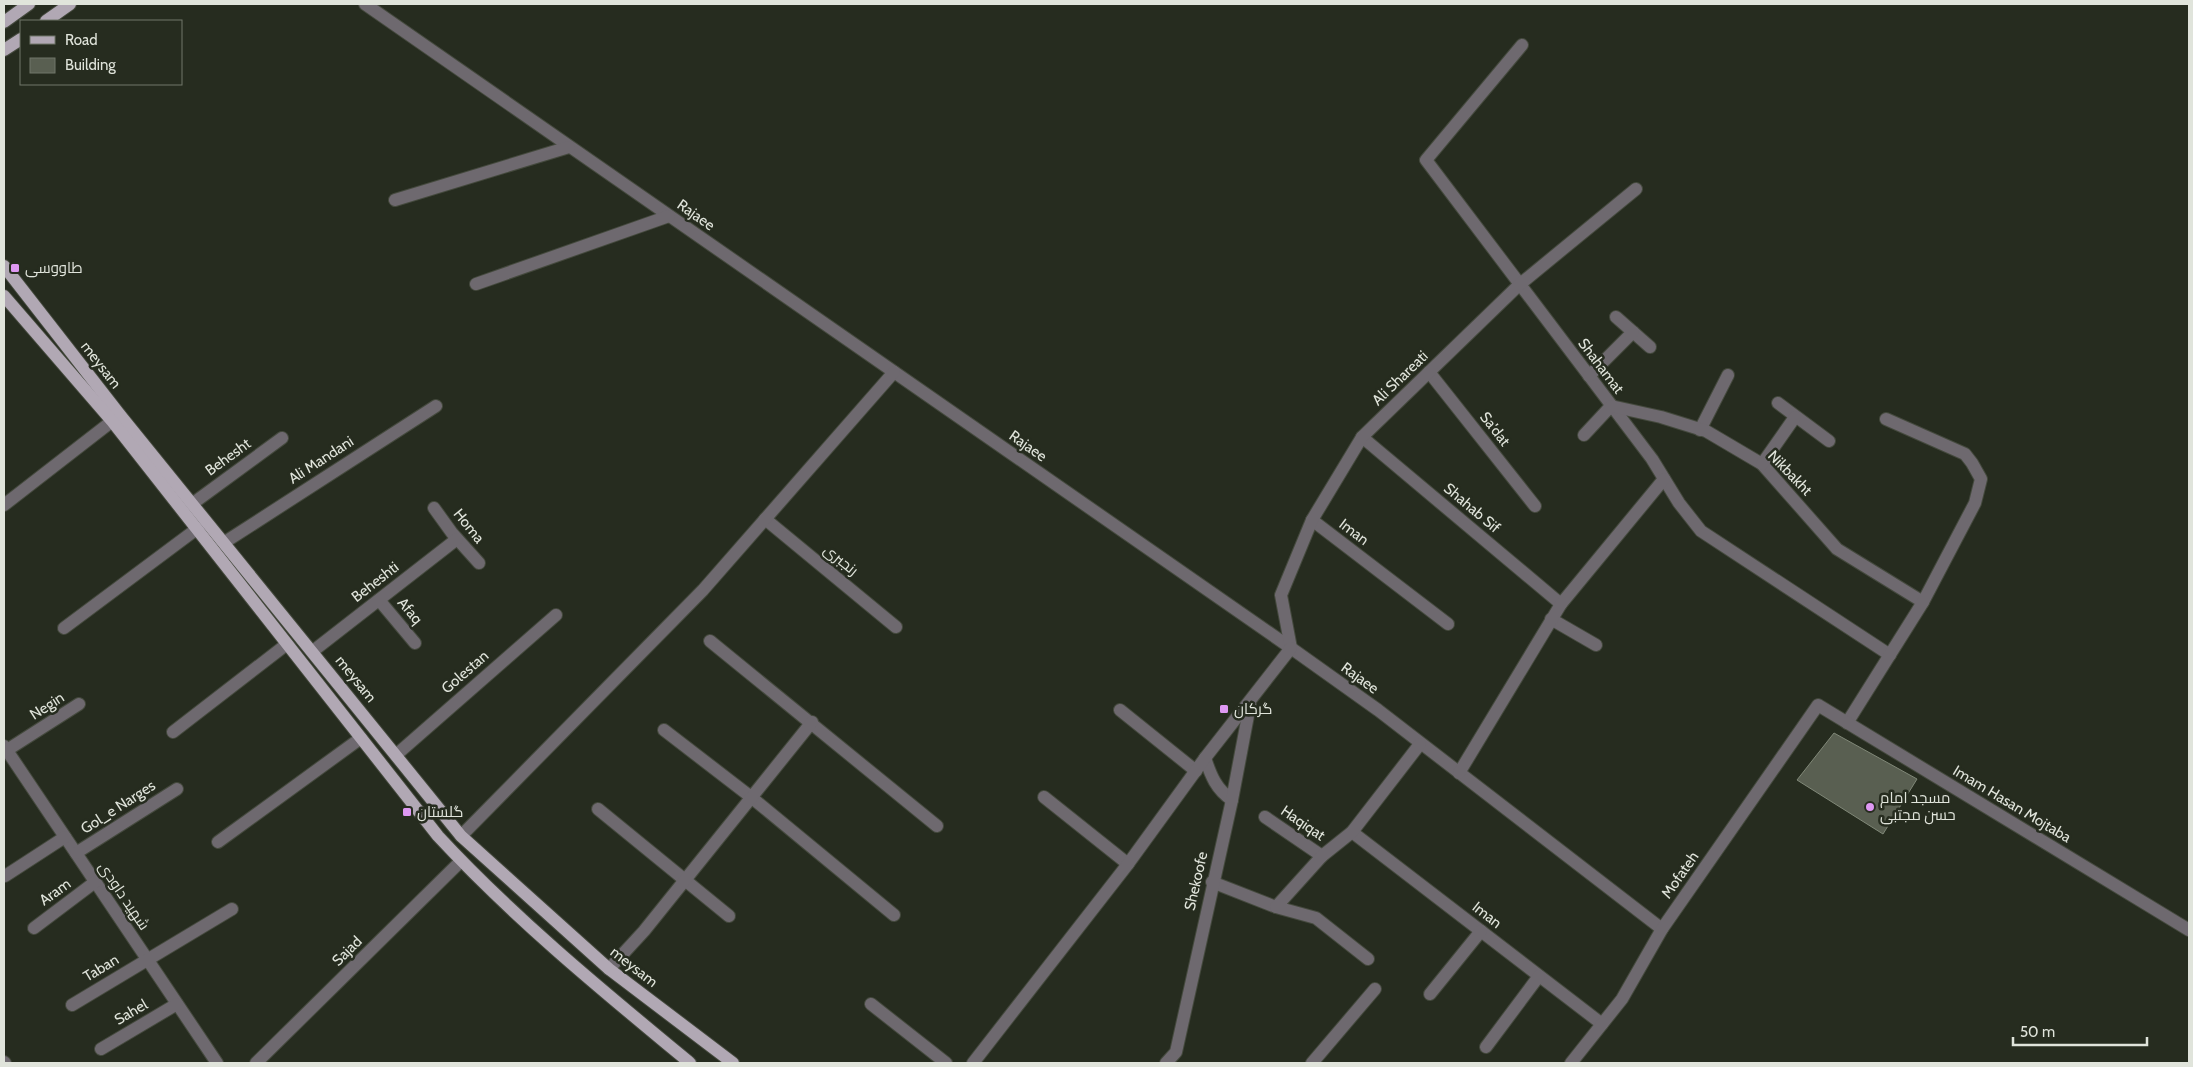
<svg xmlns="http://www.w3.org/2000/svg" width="2193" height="1067" font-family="Cabin,Cairo,sans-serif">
  <rect width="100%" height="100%" fill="#262c1f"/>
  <polygon fill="#595f51" stroke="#808878" points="1834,733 1917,779 1883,834 1797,780"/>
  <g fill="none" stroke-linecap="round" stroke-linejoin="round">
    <g stroke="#44493d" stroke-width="14">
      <g id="minor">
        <polyline points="365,4 1291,648 1378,710 1662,929"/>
        <polyline points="1522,45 1426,160 1652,459 1679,503 1701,531 1890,655"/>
        <polyline points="395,200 569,147"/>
        <polyline points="476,284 669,216"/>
        <polyline points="1633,332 1650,347"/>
        <polyline points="1429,372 1535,506"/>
        <polyline points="1589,376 1633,332 1616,317"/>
        <polyline points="1778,403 1829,441"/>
        <polyline points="1700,430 1728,375"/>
        <polyline points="1584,435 1611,406 1661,417 1706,431 1762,464 1837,549 1923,602"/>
        <polyline points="1362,437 1561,604"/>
        <polyline points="1762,464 1795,417"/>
        <polyline points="192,504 282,438"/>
        <polyline points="4,505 120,415"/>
        <polyline points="434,508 452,533 479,563"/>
        <polyline points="765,519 896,627"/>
        <polyline points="1312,520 1448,624"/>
        <polyline points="225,542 436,406"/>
        <polyline points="379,600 415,643"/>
        <polyline points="1551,619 1596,645"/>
        <polyline points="64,628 198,528"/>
        <polyline points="710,641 937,826"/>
        <polyline points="1291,648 1281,595 1312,520 1362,437 1519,285 1636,189"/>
        <polyline points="313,651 457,539"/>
        <polyline points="1120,710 1196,771"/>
        <polyline points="1847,723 1923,602 1975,503 1981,479 1972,463 1965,454 1886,419"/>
        <polyline points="664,730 751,797 894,915"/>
        <polyline points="173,732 287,644"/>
        <polyline points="4,746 217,1063"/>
        <polyline points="4,752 79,704"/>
        <polyline points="396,755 556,615"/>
        <path d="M1205 758C1211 776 1216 789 1232 800"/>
        <polyline points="1459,773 1561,604 1664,479"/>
        <polyline points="1044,797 1128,864"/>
        <polyline points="598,809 729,916"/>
        <polyline points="1265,817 1322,856"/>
        <polyline points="1352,832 1602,1024"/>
        <polyline points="461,836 703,590 894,372"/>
        <polyline points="218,842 361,738"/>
        <polyline points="76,853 177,789"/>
        <polyline points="5,876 65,837"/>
        <polyline points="1212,882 1276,907"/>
        <polyline points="34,928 95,882"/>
        <polyline points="1368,959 1316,918 1276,907 1322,856 1352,832 1420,744"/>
        <polyline points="609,969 644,931 812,722"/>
        <polyline points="1430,994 1481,931"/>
        <polyline points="871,1004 946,1063"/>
        <polyline points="72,1005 232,909"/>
        <polyline points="1486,1047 1539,976"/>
        <polyline points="101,1049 177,1004"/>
        <polyline points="4,1062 5,1063"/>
        <polyline points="256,1063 461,861"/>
        <polyline points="973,1063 1128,864 1205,758 1291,648"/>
        <polyline points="1166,1063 1176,1052 1232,800 1250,705"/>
        <polyline points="1312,1063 1375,989"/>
        <polyline points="1571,1063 1622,999 1662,929 1818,705 2189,930"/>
      </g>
    </g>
    <g stroke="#44493d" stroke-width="14">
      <g id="major">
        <polyline points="46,21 70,4"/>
        <polyline points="4,22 29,4"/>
        <polyline points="4,50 21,39"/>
        <polyline points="4,266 120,415 461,836 609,969 733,1063"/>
        <path d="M4 296 112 421 438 836C515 919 603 991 690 1063"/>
      </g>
    </g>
    <use href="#minor" stroke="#6e696f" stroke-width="12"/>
    <use href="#major" stroke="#b1a8b4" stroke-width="12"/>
  </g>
  <g fill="#de98f2" stroke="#262c1f" stroke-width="2">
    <rect x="10" y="263" width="10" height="10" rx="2.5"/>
    <rect x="1219" y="704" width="10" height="10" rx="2.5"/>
    <circle cx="1870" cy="807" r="5"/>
    <rect x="402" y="807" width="10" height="10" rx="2.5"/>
  </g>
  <g text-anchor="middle" stroke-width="5" stroke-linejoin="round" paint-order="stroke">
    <g font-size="15" fill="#e0e4db" stroke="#262c1f">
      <text transform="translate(696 215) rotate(35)" y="5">Rajaee</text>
      <text transform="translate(101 365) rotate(52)" y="5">meysam</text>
      <text transform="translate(1601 366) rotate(53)" y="5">Shahamat</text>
      <text transform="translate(1400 378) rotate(-44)" y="5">Ali Shareati</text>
      <text transform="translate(1495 429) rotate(52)" y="5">Sa'dat</text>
      <text transform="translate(1028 446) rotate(35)" y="5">Rajaee</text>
      <text transform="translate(228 457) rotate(-36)" y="5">Behesht</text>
      <text transform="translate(321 460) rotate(-33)" y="5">Ali Mandani</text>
      <text transform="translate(1790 473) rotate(46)" y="5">Nikbakht</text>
      <text transform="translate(1472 508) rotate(40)" y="5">Shahab Sif</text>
      <text transform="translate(469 526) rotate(51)" y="5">Homa</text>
      <text transform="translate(1354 532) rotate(37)" y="5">Iman</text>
      <text transform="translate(841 560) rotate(39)" y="5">رنجبری</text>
      <text transform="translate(375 582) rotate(-38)" y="5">Beheshti</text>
      <text transform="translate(410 611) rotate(50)" y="5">Afaq</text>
      <text transform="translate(465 672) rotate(-41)" y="5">Golestan</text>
      <text transform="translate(1360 678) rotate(36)" y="5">Rajaee</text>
      <text transform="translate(356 679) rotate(51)" y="5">meysam</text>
      <text transform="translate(47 706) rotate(-33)" y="5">Negin</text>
      <text transform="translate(2012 804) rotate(31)" y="5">Imam Hasan Mojtaba</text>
      <text transform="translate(118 807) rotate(-33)" y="5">Gol_e Narges</text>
      <text transform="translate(1303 823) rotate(34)" y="5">Haqiqat</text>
      <text transform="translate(1680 875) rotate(-55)" y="5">Mofateh</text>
      <text transform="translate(1196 881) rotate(-77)" y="5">Shekoofe</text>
      <text transform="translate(55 892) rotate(-36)" y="5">Aram</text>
      <text transform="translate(124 896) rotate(56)" y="5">شهید داودی</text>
      <text transform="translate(1487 915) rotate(38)" y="5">Iman</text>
      <text transform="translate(347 951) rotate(-45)" y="5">Sajad</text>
      <text transform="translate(634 967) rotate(38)" y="5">meysam</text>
      <text transform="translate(101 968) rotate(-31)" y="5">Taban</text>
      <text transform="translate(131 1012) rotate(-30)" y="5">Sahel</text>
    </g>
    <g font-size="15" fill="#e0e4db" stroke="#262c1f" text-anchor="start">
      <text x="25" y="273">طاووسی</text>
      <text x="1234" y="714">گرکان</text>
      <text x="1880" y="803">مسجد امام<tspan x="1880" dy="17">حسن مجتبی</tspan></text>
      <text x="417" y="817">گلستان</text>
    </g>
  </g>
  <rect width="2193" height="1067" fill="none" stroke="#e0e4db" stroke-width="10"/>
  <rect x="20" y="20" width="162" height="65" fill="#262c1f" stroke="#70766a"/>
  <rect x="30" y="36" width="25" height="8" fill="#b1a8b4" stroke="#70766a"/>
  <text x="65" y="45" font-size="15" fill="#e0e4db">Road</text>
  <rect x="30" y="58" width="25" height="15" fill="#595f51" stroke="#70766a"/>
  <text x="65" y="70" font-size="15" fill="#e0e4db">Building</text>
  <path d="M2013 1037v8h134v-8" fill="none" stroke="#e0e4db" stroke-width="2.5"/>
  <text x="2020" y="1037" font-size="15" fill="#e0e4db" stroke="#262c1f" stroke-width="4" paint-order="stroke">50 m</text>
</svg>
